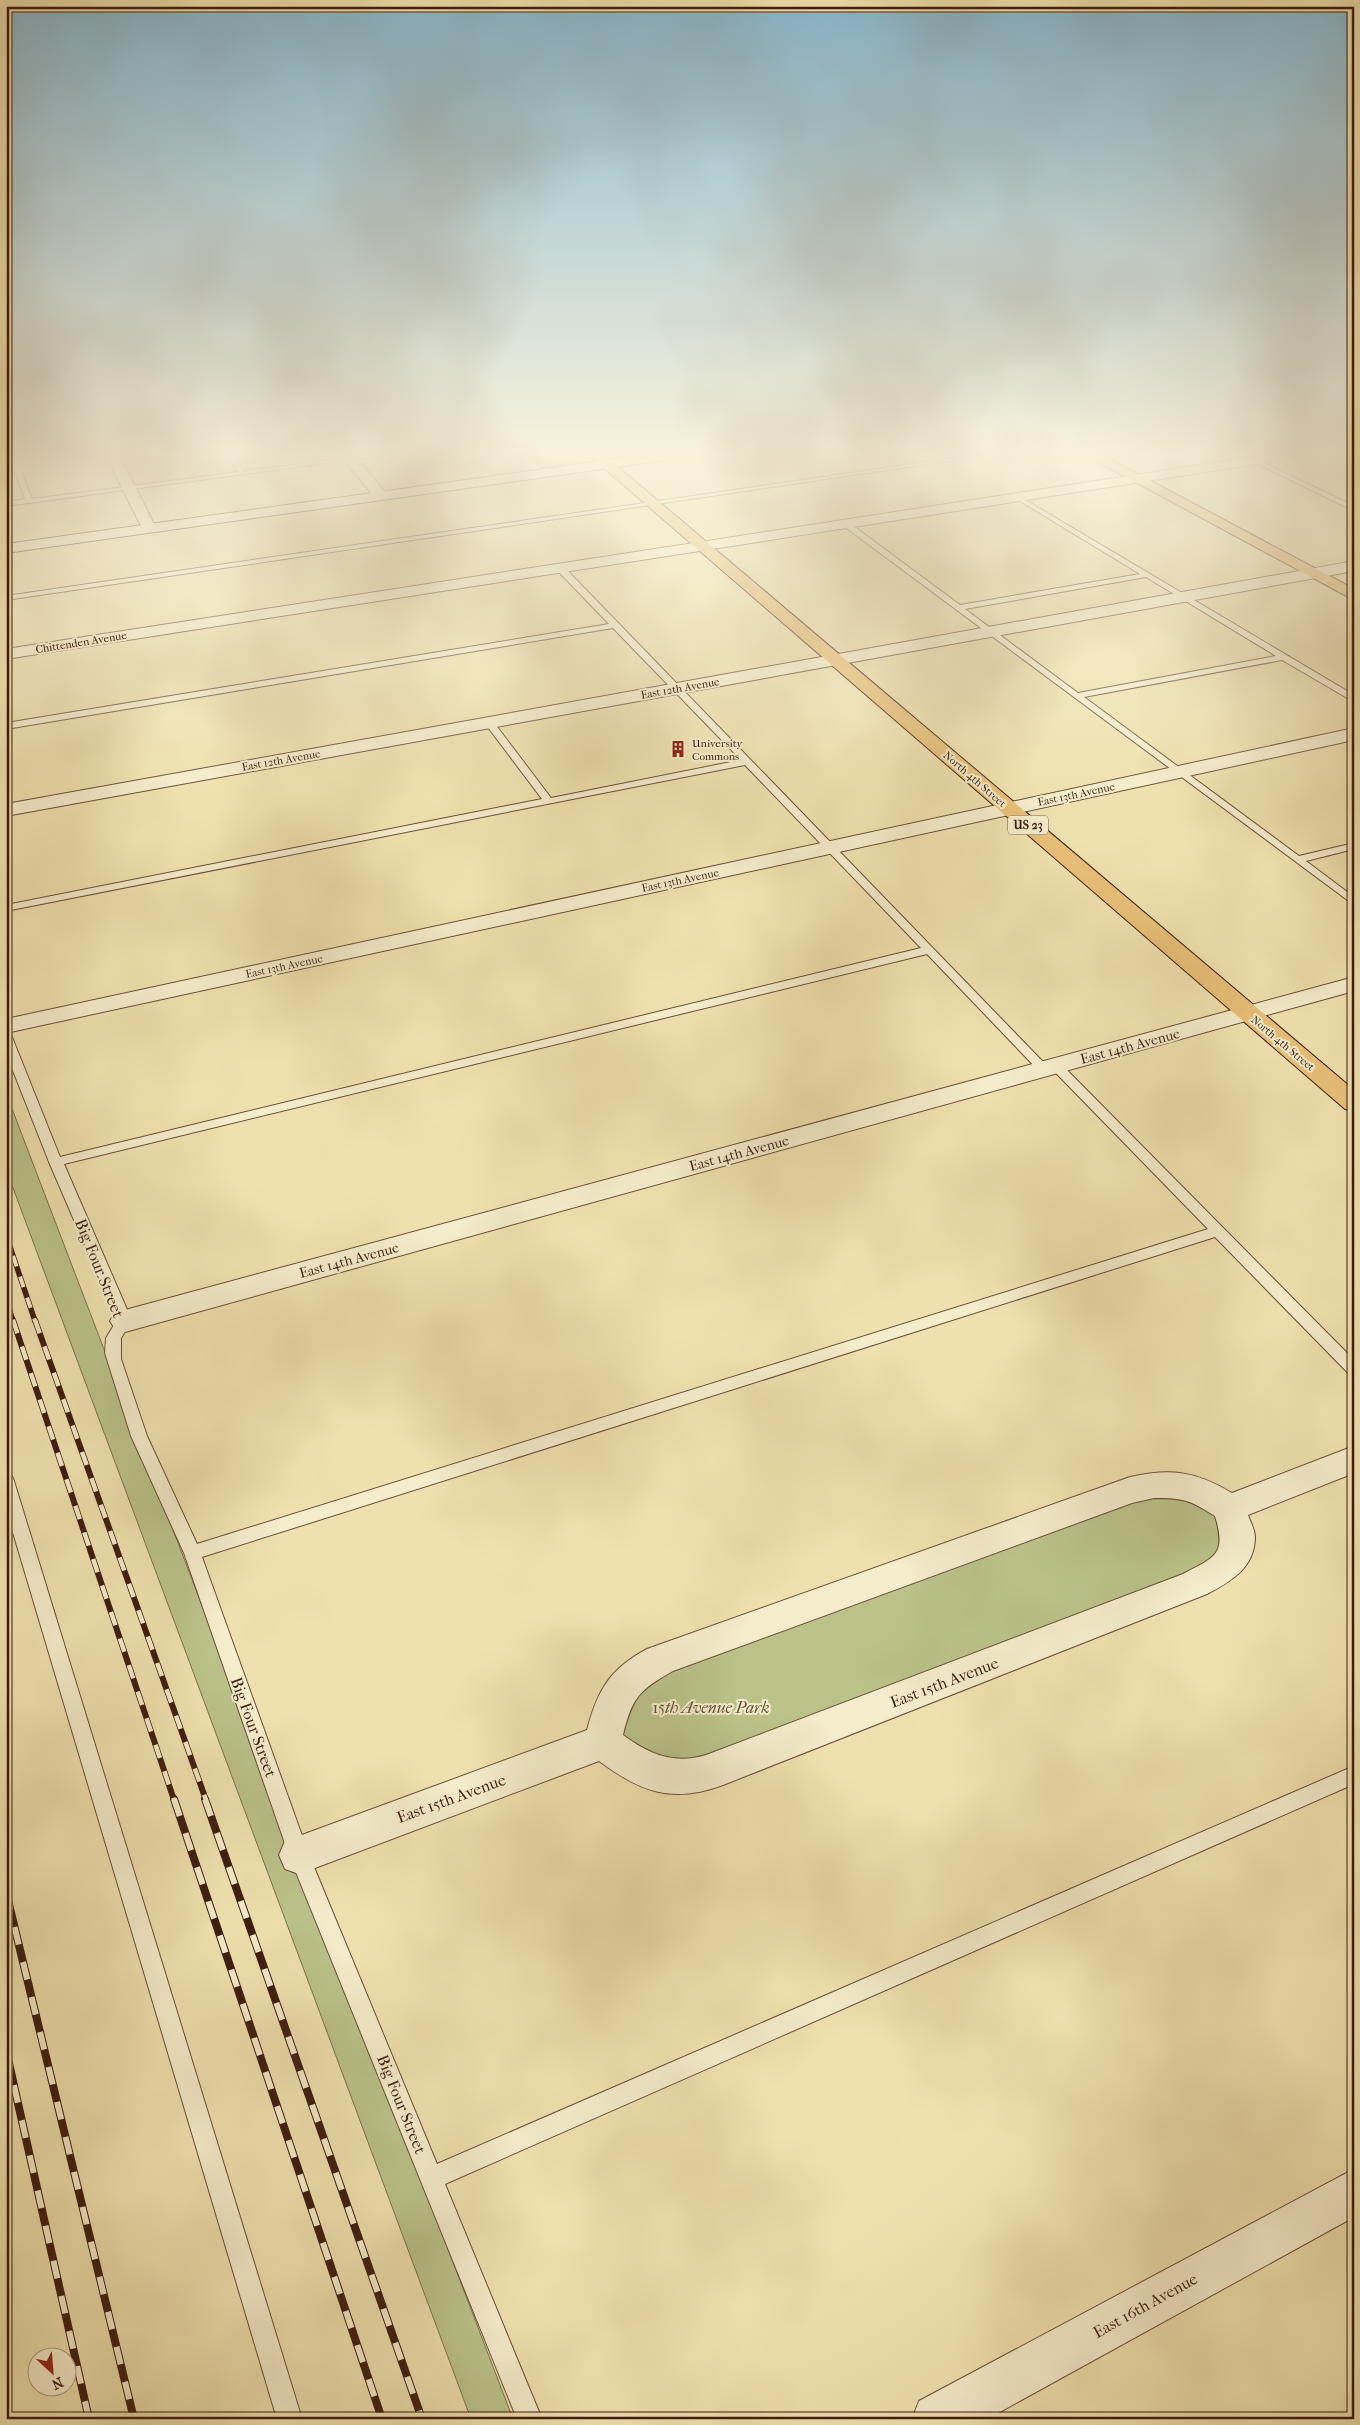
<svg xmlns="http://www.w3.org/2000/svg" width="1360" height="2425" font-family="'IM FELL French Canon',serif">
  <rect width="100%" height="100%" fill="#efe1af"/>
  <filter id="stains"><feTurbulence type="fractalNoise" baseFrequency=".004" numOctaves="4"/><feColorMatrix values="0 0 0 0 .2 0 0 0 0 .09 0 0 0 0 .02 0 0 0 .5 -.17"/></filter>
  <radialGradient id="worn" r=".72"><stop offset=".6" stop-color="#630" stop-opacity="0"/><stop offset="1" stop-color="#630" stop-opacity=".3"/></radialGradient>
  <g fill="#bac28a" stroke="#7b704c">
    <polygon points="545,456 577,456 583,461 542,468 531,458"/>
    <polygon points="6,1093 513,2419 471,2419 6,1169"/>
    <polygon points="1130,1490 1229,1508 1233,1558 723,1767 629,1762 614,1699 627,1680"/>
  </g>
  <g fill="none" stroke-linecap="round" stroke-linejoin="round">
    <g stroke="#694e37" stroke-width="2">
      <g id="lane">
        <polygon points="9,456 15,456 32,499 238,472 228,456 234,456 244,471 360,456 378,456 6,506 6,502 25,499"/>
        <polygon points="967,456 983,456 6,600 6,596"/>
        <polygon points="1254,458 1354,506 1354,511 1252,461"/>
        <path d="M1017 495 1354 695V702L1282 660 1084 697 1299 856 1354 843V849L1306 861 1354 897V905L841 524 848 522 960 605 1140 574 1015 498ZM1146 577 1276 656 1078 693 965 609Z"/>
        <polygon points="557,566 563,566 1050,1069 1048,1072 1040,1072 927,954 64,1164 132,1321 121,1338 121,1359 147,1436 197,1544 1208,1229 1052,1069 1050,1066 1052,1063 1060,1063 1354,1360 1354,1376 1349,1374 1215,1237 202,1557 309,1855 437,2164 1354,1766 1354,1784 445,2184 542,2419 517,2419 289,1855 184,1553 131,1436 105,1353 106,1338 117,1320 49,1162 6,1053 6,1033 12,1037 60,1157 921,948 745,765 6,911 6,905 542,799 484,722 489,719 492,720 551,798 741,760 613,628 6,729 6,723 609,624 557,570"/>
        <polygon points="6,1475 12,1476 14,1481 302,2419 277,2419 6,1509"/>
      </g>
    </g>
    <g stroke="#694e37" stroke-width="2">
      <g id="street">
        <polygon points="106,456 120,456 156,528 154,531 149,532 142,528"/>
        <polygon points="341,456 355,456 386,493 388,496 386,499 376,499"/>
        <polygon points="1258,456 1290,456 1283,460 6,659 6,649"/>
        <polygon points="1354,561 1354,571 6,816 6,804"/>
        <polygon points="1354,728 1354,740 6,1033 6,1019"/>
        <polygon points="1354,977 1354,991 125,1332 115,1329 110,1321 115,1313 125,1310"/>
        <path d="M1354 1446V1473L1248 1515C1250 1521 1255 1530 1255 1537 1255 1568 1230 1582 1207 1594L723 1785C672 1804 641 1792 599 1761L299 1874 285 1869 279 1855 285 1841 299 1836 587 1730C598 1689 610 1669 647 1649L1130 1477C1170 1468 1196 1471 1232 1493ZM1154 1498C1184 1498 1190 1500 1215 1516 1227 1555 1215 1557 1183 1574L706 1755C674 1765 649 1754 623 1735 632 1698 639 1690 673 1671L1132 1503Z"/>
        <polygon points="1354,2169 1354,2217 987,2419 912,2419 919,2401"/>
      </g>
    </g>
    <g stroke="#3c1d0f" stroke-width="2">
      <polygon id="secondary" points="638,456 673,456 666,460 6,553 6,544"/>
    </g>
    <g stroke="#3c1d0f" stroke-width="2">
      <g id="primary">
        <polygon points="590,456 605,456 1354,1090 1354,1111 1345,1109"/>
        <polygon points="1087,456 1104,456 1354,589 1354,600"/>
      </g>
    </g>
    <use href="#lane" fill="#f5eccb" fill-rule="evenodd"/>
    <use href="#street" fill="#f5eccb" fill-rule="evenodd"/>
    <use href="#secondary" fill="#f5eccb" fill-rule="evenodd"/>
    <use href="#primary" fill="#e8c078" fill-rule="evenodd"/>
    <g stroke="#3c1d0f" stroke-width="5.5">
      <g id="rail-far2">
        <polyline points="6,1235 35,1321"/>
        <polyline points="6,1299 13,1321"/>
      </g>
    </g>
    <g stroke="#3c1d0f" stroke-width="6">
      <g id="rail-far1">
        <polyline points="13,1320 174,1800"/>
        <polyline points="35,1320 206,1800"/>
      </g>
    </g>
    <g stroke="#3c1d0f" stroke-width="8">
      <g id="rail">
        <polyline points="174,1799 382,2419"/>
        <polyline points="205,1799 422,2419"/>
        <polyline points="6,1892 134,2419"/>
        <polyline points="6,2050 89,2419"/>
      </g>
    </g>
    <use href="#rail-far2" stroke="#f5eccb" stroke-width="4" stroke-dasharray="11" stroke-linecap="butt"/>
    <use href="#rail-far1" stroke="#f5eccb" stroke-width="4.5" stroke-dasharray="14" stroke-linecap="butt"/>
    <use href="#rail" stroke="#f5eccb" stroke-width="6" stroke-dasharray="18" stroke-linecap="butt"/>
  </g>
  <linearGradient id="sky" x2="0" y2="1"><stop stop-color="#89b8cf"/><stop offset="0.57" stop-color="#f8f2db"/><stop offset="1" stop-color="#f8f2db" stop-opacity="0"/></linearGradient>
  <rect width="1360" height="795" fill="url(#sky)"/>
  <defs>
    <g id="building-bare" transform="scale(1.35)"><path d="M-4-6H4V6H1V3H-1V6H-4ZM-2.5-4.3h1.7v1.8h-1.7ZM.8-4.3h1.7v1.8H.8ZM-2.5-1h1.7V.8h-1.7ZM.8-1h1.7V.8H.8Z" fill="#8f2418" stroke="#f5eccb" stroke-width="2.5" paint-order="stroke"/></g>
  </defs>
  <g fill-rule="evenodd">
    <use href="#building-bare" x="678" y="749"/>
  </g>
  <g text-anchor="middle" stroke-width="4" stroke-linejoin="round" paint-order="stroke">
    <g font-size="11" fill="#3c1d0f" stroke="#f5eccb">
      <text transform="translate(81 642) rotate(-9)" y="4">Chittenden Avenue</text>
      <text transform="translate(680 688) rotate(-10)" y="4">East 12th Avenue</text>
      <text transform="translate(281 760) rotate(-10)" y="4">East 12th Avenue</text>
      <text transform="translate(975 779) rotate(41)" y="4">North 4th Street</text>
      <text transform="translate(1076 794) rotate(-12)" y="4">East 13th Avenue</text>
      <text transform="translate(680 880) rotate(-12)" y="4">East 13th Avenue</text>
      <text transform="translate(284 966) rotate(-12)" y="4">East 13th Avenue</text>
      <text transform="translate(1283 1043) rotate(40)" y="4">North 4th Street</text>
    </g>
    <g font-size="11" fill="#3c1d0f" stroke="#f5eccb" text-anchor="start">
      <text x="692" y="747">University<tspan x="692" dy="13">Commons</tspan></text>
    </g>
    <rect fill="#f5eccb" stroke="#745b47" stroke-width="1" x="1008" y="815.5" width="40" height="19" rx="4"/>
    <g font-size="12" font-weight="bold" fill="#3c1d0f">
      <text x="1028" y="829">US 23</text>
    </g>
    <g font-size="14" fill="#3c1d0f" stroke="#f5eccb">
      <text transform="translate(1130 1046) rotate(-15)" y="5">East 14th Avenue</text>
      <text transform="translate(739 1153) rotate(-15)" y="5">East 14th Avenue</text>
      <text transform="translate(349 1260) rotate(-15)" y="5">East 14th Avenue</text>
    </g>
    <g font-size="16" fill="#3c1d0f" stroke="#f5eccb">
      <text transform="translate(100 1268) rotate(68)" y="6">Big Four Street</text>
      <text transform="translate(944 1682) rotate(-21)" y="6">East 15th Avenue</text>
      <text transform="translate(254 1727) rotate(70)" y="6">Big Four Street</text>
      <text transform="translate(451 1798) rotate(-20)" y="6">East 15th Avenue</text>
      <text transform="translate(402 2104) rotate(68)" y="6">Big Four Street</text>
      <text transform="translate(1145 2305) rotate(-29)" y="6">East 16th Avenue</text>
    </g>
    <g font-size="16" font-style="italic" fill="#624f34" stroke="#f5eccb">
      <text x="711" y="1713">15th Avenue Park</text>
    </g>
  </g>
  <rect width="1360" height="2425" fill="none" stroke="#efe1af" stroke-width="25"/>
  <rect x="8" y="8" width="1345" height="2410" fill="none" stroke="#3c1d0f" stroke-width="2.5"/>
  <rect x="12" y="12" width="1335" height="2400" fill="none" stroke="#3c1d0f"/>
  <g transform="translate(52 2372) rotate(154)"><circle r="24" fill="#f5eccb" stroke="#ab9980"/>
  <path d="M0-4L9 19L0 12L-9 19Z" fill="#8f2418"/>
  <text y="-8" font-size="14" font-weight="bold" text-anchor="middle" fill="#3c1d0f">N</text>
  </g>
  <rect width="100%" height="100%" filter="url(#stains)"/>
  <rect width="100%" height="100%" fill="url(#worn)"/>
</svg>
